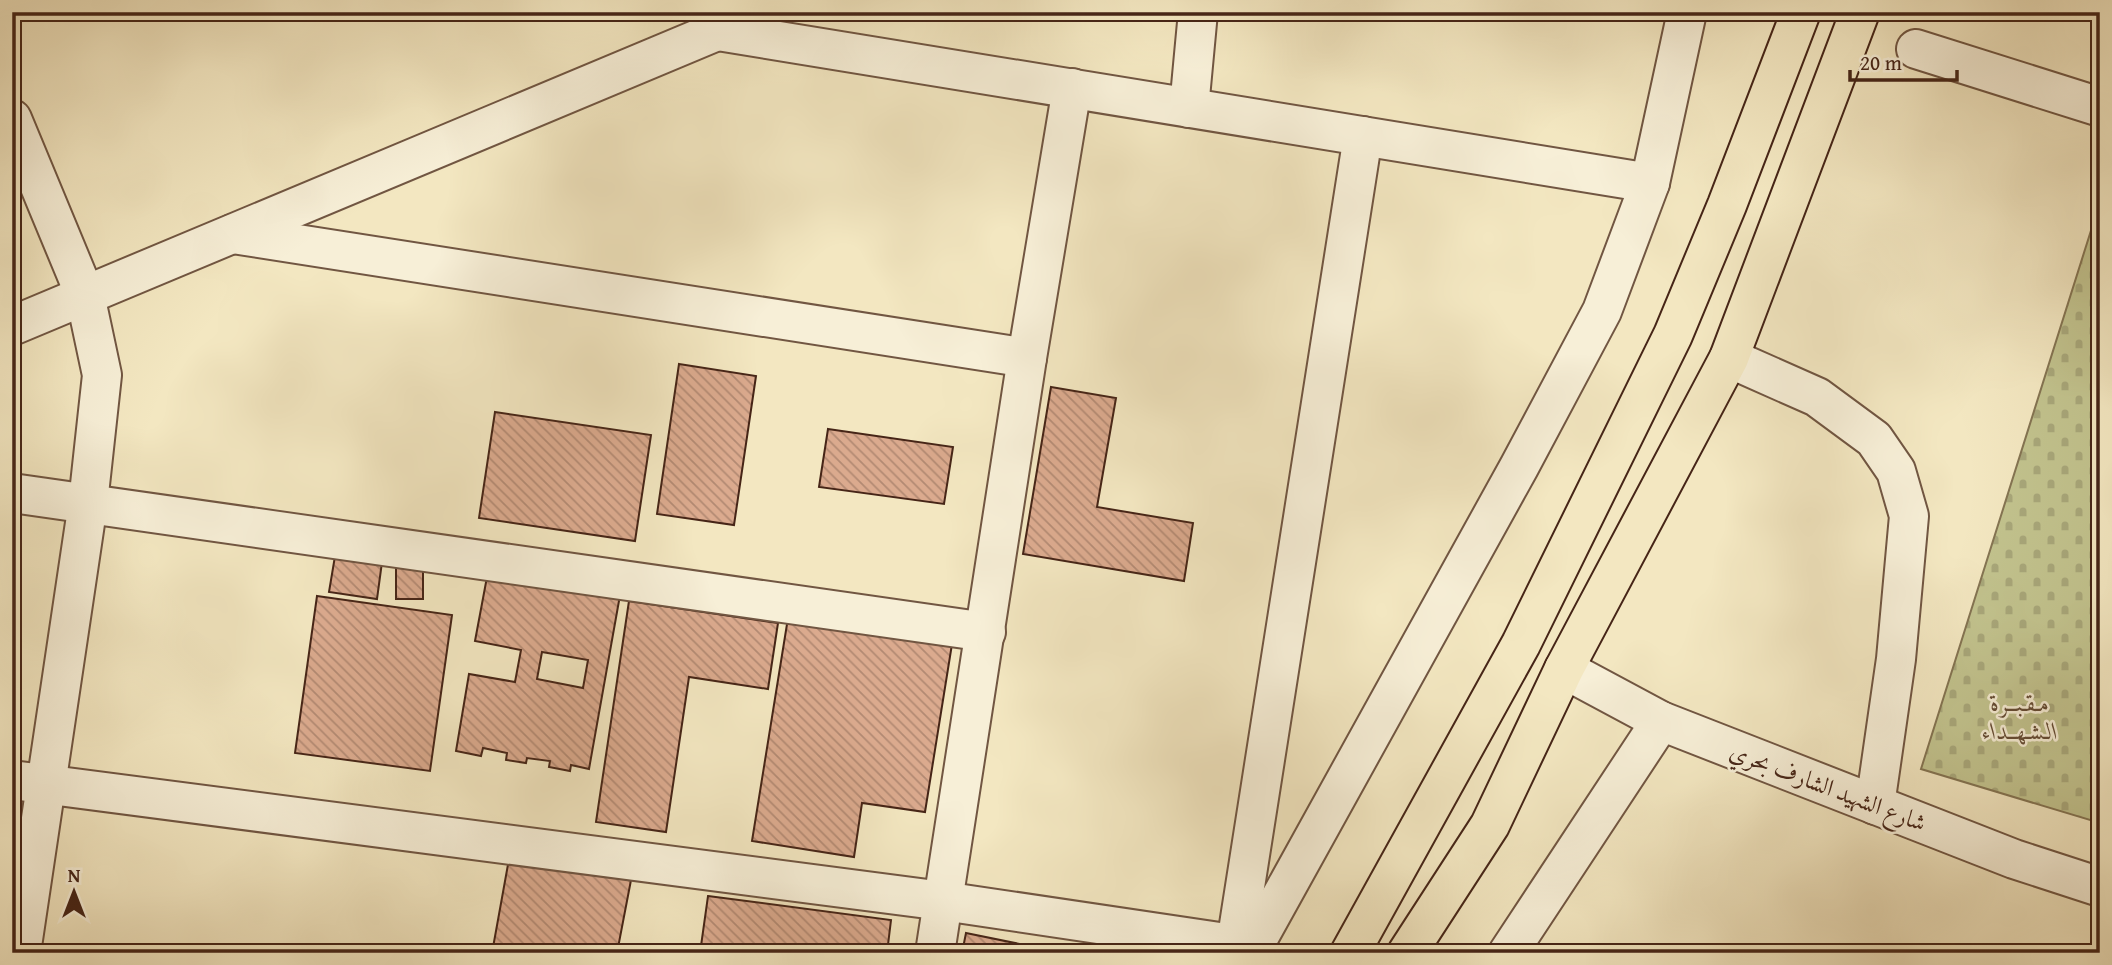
<svg xmlns="http://www.w3.org/2000/svg" width="2112" height="965" font-family="'Gentium Book Plus',Amiri,serif">
  <defs>
    <pattern id="cemetery-stones" width="16" height="16" patternUnits="userSpaceOnUse" patternTransform="scale(1.75)"><rect width="16" height="16" fill="#c2c38e"/><path d="M2 7V4a2 2 0 0 1 4 0v3zM10 15v-3a2 2 0 0 1 4 0v3z" fill="#a8a77a"/></pattern>
    <pattern id="building-back-hatch" width="6" height="6" patternUnits="userSpaceOnUse" patternTransform="scale(1.75)"><rect width="6" height="6" fill="#dbaa8e"/><path d="M-1 5l2 2M0 0l6 6M5-1l2 2" fill="none" stroke="#b38a73"/></pattern>
  </defs>
  <rect width="100%" height="100%" fill="#f3e7c1"/>
  <filter id="stains"><feTurbulence type="fractalNoise" baseFrequency=".00286" numOctaves="4"/><feColorMatrix values="0 0 0 0 .2 0 0 0 0 .09 0 0 0 0 .02 0 0 0 .5 -.17"/></filter>
  <radialGradient id="worn" r=".72"><stop offset=".6" stop-color="#630" stop-opacity="0"/><stop offset="1" stop-color="#630" stop-opacity=".3"/></radialGradient>
  <polygon fill="url(#cemetery-stones)" stroke="#847452" stroke-width="2" points="2100,202 2100,823 1921,769"/>
  <g fill="url(#building-back-hatch)" stroke="#462517" stroke-width="2" fill-rule="evenodd">
    <polygon points="679,364 756,376 734,525 657,514"/>
    <polygon points="1051,387 1116,398 1097,507 1193,523 1184,581 1023,554"/>
    <polygon points="495,412 651,435 635,541 479,518"/>
    <polygon points="828,429 953,447 944,504 819,487"/>
    <polygon points="335,556 382,562 377,599 329,592"/>
    <path d="M490 561 622 584 589 769 571 765 570 771 549 767 550 761 527 758 526 763 506 760 507 753 483 748 481 756 456 751 469 674 515 682 521 650 475 641ZM542 652 588 660 583 688 537 679Z"/>
    <rect x="396" y="562" width="27" height="37"/>
    <polygon points="317,596 452,615 430,771 295,753"/>
    <polygon points="629,601 778,623 768,689 689,677 666,832 596,822"/>
    <polygon points="788,618 952,644 925,812 862,803 854,857 752,841"/>
    <polygon points="509,859 631,880 617,953 492,953"/>
    <polygon points="708,896 891,920 887,953 700,953"/>
    <polygon points="966,933 1064,953 962,953"/>
  </g>
  <g fill="none" stroke-linecap="round" stroke-linejoin="round">
    <g stroke="#715642" stroke-width="42">
      <g id="minor">
        <polyline points="718,31 1650,183"/>
        <polyline points="1916,49 2100,107"/>
        <polyline points="1189,108 1198,12"/>
        <polyline points="12,119 85,295 102,375 88,503 21,953"/>
        <polyline points="233,234 1027,358"/>
        <polyline points="12,326 741,21"/>
        <polyline points="1729,358 1817,397 1874,439 1896,471 1909,516 1896,659 1875,805"/>
        <polyline points="12,493 986,632"/>
        <polyline points="1564,669 1661,721 2014,859 2100,887"/>
        <polyline points="12,780 943,901 1253,947"/>
        <polyline points="1236,944 1363,136"/>
        <polyline points="935,953 1027,358 1072,88"/>
        <polyline points="1250,953 1519,467 1602,311 1650,183 1687,12"/>
        <polyline points="1508,953 1661,721"/>
      </g>
    </g>
    <g stroke="#462517" stroke-width="42">
      <g id="major">
        <polyline points="1350,953 1521,644 1673,335 1727,205 1801,12"/>
        <polyline points="1407,953 1490,825 1564,669 1729,358 1860,12"/>
      </g>
    </g>
    <use href="#minor" stroke="#f7efd7" stroke-width="38"/>
    <use href="#major" stroke="#f3e7c1" stroke-width="38"/>
  </g>
  <g text-anchor="middle" stroke-width="5" stroke-linejoin="round" paint-order="stroke">
    <g font-size="24" font-style="italic" fill="#654c35" stroke="#f7efd7">
      <text x="2020" y="711">مـقـبــرة<tspan x="2020" dy="28">الـشـهــداء</tspan></text>
    </g>
    <g font-size="24" fill="#462517" stroke="#f7efd7">
      <text transform="translate(1828 787) rotate(21)" y="8">شارع الشهيد الشارف بحري</text>
    </g>
  </g>
  <rect width="2112" height="965" fill="none" stroke="#f3e7c1" stroke-width="42"/>
  <rect x="14" y="14" width="2084" height="937" fill="none" stroke="#462517" stroke-width="3.5"/>
  <rect x="21" y="21" width="2070" height="923" fill="none" stroke="#462517" stroke-width="2"/>
  <g transform="translate(74 892)" stroke="#f7efd7" stroke-width="5" paint-order="stroke">
  <path d="M0-5L12 26L0 18L-12 26Z" fill="#462517"/>
  <text y="-10" font-size="19" font-weight="bold" text-anchor="middle" fill="#462517">N</text>
  </g>
  <path d="M1850 70v10h107v-10" fill="none" stroke="#462517" stroke-width="3.5"/>
  <text x="1860" y="70" font-size="21" fill="#462517" stroke="#f7efd7" stroke-width="5" paint-order="stroke">20 m</text>
  <rect width="100%" height="100%" filter="url(#stains)"/>
  <rect width="100%" height="100%" fill="url(#worn)"/>
</svg>
